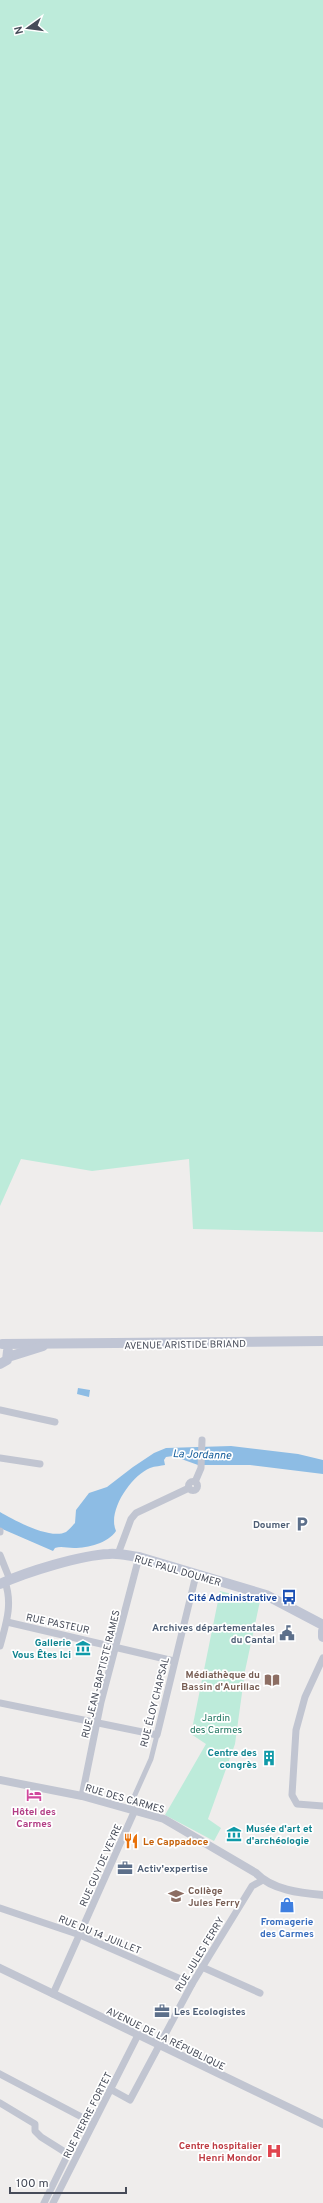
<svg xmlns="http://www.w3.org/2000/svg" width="323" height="2203" font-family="Overpass,sans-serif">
  <rect width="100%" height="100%" fill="#efedec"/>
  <g fill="#bdebda">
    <polygon points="0,0 323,0 323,1232 193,1229 189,1159 92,1171 21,1159 0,1206"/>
    <polygon points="220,1591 260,1601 245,1671 235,1744 208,1819 221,1828 214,1841 165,1815 206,1744 191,1734"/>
  </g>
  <g fill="#8dbce4">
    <polygon points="78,1388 90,1390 89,1397 77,1394"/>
    <path d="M231 1446 298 1454 323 1460V1474L250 1465H198L173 1456 166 1457 164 1460 165 1465C161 1466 155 1466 150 1468 131 1476 107 1511 116 1531 108 1543 88 1548 74 1548 67 1548 61 1546 55 1548L53 1551 0 1528V1512C14 1520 50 1540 66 1532 69 1530 73 1525 75 1523L76 1510 89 1493 107 1487 133 1467 154 1453 166 1448Z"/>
  </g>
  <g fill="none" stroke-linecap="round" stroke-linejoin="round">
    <polyline stroke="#c1c5d1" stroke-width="5" points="129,1808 151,1759 157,1735"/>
    <g stroke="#c1c5d1" stroke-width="7">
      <polyline points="0,1410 55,1422"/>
      <polyline points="0,1458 40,1464"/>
      <circle cx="193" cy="1486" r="4.5"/>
      <polyline points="195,1482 201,1468 202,1440"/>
      <polyline points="0,1532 0,1531"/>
      <polyline points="118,1554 131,1519 136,1513 189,1488"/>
      <polyline points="0,1555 10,1580"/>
      <polyline points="7,1622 174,1661"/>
      <path d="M0 1646C6 1624 13 1604 5 1582"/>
      <polyline points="323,1658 305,1697 296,1730 292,1795 297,1804 323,1806"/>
      <polyline points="0,1703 157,1735 196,1575"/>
      <polyline points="82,1796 101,1702 139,1557"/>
      <polyline points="0,1908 80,1935 192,1984"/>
      <polyline points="202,1967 260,1993"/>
      <polyline points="53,1994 135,1810"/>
      <polyline points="0,2074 93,2123"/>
      <polyline points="110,2089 130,2100 192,1984 252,1886 263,1880"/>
      <polyline points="0,2103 35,2124 35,2131 41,2137 68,2154 44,2203"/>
      <polyline points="53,2203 138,2035"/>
    </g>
    <g stroke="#c1c5d1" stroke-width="8">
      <path d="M0 1780 82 1796 164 1819 256 1873C272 1890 300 1893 323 1895"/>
      <polyline points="0,1968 323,2124"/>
    </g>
    <g stroke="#c0c5d4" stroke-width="10">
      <polyline points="2,1344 323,1341"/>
      <polyline points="8,1357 43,1346"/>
      <polyline points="0,1364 7,1360 8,1351"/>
      <path d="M0 1584C26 1572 81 1555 109 1554 119 1553 129 1556 139 1557L266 1595 323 1625"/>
      <polyline points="323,1631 323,1637"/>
    </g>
  </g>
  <defs>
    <g id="parking-bare" transform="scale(1.2)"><path d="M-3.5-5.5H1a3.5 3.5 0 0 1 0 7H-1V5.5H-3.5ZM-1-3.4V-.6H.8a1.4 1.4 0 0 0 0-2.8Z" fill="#5c6f8a" stroke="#fff" stroke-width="2.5" paint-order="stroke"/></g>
    <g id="bus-bare" transform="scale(1.2)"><path d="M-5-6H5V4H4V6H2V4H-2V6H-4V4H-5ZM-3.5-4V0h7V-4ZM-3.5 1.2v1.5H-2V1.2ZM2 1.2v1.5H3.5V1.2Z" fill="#1a4fb4" stroke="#fff" stroke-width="2.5" paint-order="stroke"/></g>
    <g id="civic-bare" transform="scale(1.2)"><path d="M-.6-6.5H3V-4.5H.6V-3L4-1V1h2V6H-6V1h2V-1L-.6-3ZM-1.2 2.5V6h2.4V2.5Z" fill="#5c6f8a" stroke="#fff" stroke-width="2.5" paint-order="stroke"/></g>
    <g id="museum-bare" transform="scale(1.2)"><path d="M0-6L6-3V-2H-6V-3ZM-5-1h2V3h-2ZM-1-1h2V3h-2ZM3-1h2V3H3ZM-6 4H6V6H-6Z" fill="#0f9aa8" stroke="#fff" stroke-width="2.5" paint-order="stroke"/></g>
    <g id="library-bare" transform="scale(1.2)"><path d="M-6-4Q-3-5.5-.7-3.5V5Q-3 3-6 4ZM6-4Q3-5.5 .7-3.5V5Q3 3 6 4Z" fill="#8d6e63" stroke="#fff" stroke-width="2.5" paint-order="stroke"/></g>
    <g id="building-bare" transform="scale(1.2)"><path d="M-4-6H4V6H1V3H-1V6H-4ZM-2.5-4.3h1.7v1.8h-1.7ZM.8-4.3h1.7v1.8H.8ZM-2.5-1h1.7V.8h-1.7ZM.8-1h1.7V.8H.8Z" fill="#0f9aa8" stroke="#fff" stroke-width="2.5" paint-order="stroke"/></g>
    <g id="hotel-bare" transform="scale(1.2)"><path d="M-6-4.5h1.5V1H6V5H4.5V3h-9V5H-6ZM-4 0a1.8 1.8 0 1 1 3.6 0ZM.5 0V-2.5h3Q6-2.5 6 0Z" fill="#d1479c" stroke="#fff" stroke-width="2.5" paint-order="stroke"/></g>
    <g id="restaurant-bare" transform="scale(1.2)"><path d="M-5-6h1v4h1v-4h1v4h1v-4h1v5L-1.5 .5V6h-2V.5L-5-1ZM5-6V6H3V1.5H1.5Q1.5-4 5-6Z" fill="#e8710a" stroke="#fff" stroke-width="2.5" paint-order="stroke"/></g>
    <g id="office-bare" transform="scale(1.2)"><path d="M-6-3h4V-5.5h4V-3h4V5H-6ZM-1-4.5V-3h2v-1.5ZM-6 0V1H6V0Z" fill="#5c6f8a" stroke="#fff" stroke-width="2.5" paint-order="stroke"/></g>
    <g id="school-bare" transform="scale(1.2)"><path d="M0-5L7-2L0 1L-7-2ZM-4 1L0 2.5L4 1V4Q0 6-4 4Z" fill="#8d6e63" stroke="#fff" stroke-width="2.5" paint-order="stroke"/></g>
    <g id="shop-bare" transform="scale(1.2)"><path d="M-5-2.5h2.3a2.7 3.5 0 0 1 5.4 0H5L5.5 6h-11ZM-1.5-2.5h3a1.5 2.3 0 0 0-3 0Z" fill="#3f7fe0" stroke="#fff" stroke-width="2.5" paint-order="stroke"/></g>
    <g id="hospital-bare" transform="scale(1.2)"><path d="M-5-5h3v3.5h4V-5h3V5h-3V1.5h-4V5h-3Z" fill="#e0444e" stroke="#fff" stroke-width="2.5" paint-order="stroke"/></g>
  </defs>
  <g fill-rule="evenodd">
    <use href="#parking-bare" x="302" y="1524"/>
    <use href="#bus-bare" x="289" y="1597"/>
    <use href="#civic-bare" x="287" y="1633"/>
    <use href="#museum-bare" x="83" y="1648"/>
    <use href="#library-bare" x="272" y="1680"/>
    <use href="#building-bare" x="269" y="1758"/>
    <use href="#hotel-bare" x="34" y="1795"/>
    <use href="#museum-bare" x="234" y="1834"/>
    <use href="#restaurant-bare" x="131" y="1841"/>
    <use href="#office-bare" x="125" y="1868"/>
    <use href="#school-bare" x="176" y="1896"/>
    <use href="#shop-bare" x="287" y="1905"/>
    <use href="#office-bare" x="162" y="2011"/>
    <use href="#hospital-bare" x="274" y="2151"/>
  </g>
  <g text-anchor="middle" stroke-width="3.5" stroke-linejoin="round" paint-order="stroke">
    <g font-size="10" fill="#464b58" stroke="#fff">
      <text transform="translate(185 1344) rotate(-1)" y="4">AVENUE ARISTIDE BRIAND</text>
      <text transform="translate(178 1570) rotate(16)" y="4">RUE PAUL DOUMER</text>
      <text transform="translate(58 1623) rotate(12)" y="4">RUE PASTEUR</text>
      <text transform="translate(100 1674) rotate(-76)" y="4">RUE JEAN-BAPTISTE RAMES</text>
      <text transform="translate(154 1702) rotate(-76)" y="4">RUE ÉLOY CHAPSAL</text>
      <text transform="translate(125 1798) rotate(16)" y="4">RUE DES CARMES</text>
      <text transform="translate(100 1865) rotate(-66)" y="4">RUE GUY DE VEYRE</text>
      <text transform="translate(100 1934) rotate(22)" y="4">RUE DU 14 JUILLET</text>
      <text transform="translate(199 1954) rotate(-59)" y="4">RUE JULES FERRY</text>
      <text transform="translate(166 2038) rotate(26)" y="4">AVENUE DE LA RÉPUBLIQUE</text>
      <text transform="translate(87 2115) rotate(-63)" y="4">RUE PIERRE FORTET</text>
    </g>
    <g font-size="10" font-weight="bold" fill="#4e5e75" stroke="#fff" text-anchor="end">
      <text x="290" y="1528">Doumer</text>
      <text x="275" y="1631">Archives départementales<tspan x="275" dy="12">du Cantal</tspan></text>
      <text x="137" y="1872" text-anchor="start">Activ'expertise</text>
      <text x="174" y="2015" text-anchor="start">Les Ecologistes</text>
    </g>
    <g font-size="10" font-weight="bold" fill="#164399" stroke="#fff" text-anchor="end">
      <text x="277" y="1601">Cité Administrative</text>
    </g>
    <g font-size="10" font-weight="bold" fill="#0d838f" stroke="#fff" text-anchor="end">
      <text x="71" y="1646">Gallerie<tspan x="71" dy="12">Vous Êtes Ici</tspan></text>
      <text x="257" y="1756">Centre des<tspan x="257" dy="12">congrès</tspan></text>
      <text x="246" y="1832" text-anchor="start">Musée d'art et<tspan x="246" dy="12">d'archéologie</tspan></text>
    </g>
    <g font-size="10" font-weight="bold" fill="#785e54" stroke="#fff" text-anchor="end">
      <text x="260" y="1678">Médiathèque du<tspan x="260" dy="12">Bassin d'Aurillac</tspan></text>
      <text x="188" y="1894" text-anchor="start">Collège<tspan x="188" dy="12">Jules Ferry</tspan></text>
    </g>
    <g font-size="10" fill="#1d745e" stroke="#fff">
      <text x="216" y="1721">Jardin<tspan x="216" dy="12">des Carmes</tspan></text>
    </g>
    <g font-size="10" font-weight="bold" fill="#b23c85" stroke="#fff">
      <text x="34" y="1815">Hôtel des<tspan x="34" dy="12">Carmes</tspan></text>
    </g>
    <g font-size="10" font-weight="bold" fill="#c56008" stroke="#fff" text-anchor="start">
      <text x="143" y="1845">Le Cappadoce</text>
    </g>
    <g font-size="10" font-weight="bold" fill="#366cbe" stroke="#fff">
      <text x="287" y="1925">Fromagerie<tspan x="287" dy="12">des Carmes</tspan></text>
    </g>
    <g font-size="10" font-weight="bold" fill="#be3a42" stroke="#fff" text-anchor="end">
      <text x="262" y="2149">Centre hospitalier<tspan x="262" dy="12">Henri Mondor</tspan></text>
    </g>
    <g font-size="11" font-style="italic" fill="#165e9b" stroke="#fff">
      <text transform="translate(202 1454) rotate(2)" y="4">La Jordanne</text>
    </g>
  </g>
  <g transform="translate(28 28) rotate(256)" stroke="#ffffff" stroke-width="3" paint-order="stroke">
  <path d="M0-3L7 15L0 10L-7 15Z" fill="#464b58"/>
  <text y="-6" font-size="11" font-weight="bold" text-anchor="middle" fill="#464b58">N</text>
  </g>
  <path d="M10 2187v6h116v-6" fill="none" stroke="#464b58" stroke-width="2"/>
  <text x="16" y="2187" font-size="12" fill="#464b58" stroke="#ffffff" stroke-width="3" paint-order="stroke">100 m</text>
</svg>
